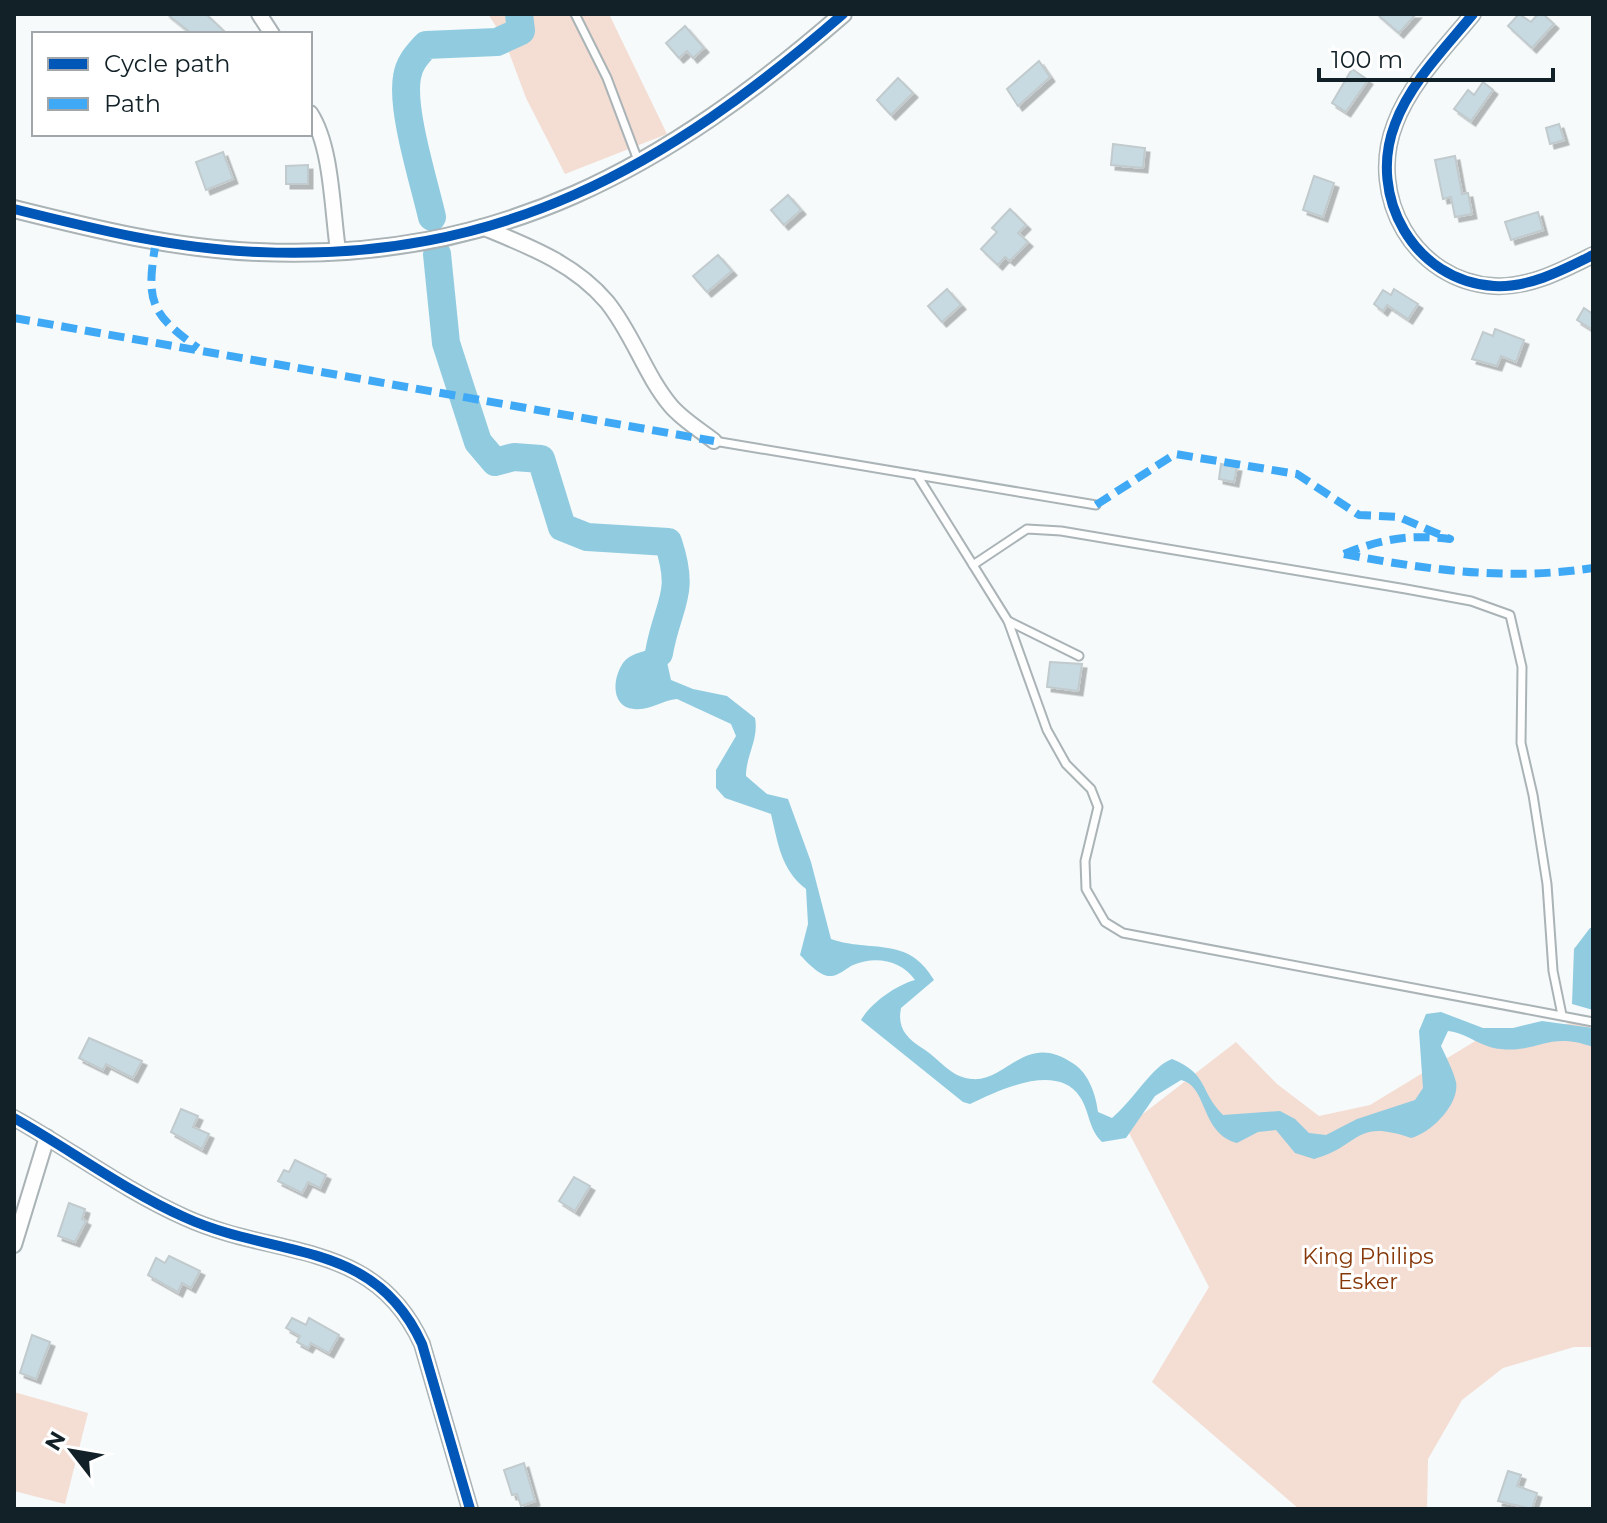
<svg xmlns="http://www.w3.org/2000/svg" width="1607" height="1523" font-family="Montserrat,sans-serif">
  <defs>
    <filter id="shadow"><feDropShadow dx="4.5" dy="4.5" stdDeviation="0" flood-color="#0004"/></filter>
  </defs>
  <rect width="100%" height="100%" fill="#f6fafb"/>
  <g fill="#f4ddd3">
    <polygon points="488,14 609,14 667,134 565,174 526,98 504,39"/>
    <polygon points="1593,1019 1593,1347 1574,1347 1503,1368 1462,1400 1428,1459 1427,1509 1299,1509 1152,1382 1209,1287 1126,1127 1236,1042 1277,1084 1319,1116 1370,1105 1477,1040"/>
    <polygon points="14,1392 88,1413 65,1504 14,1491"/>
  </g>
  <g fill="#90cbe0">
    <path d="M666 617 677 634 667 662 671 680 693 689 727 696 755 718C759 739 746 755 746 776L767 794 788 799 811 862 831 939C871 953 908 935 934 980L901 1008C897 1027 906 1038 922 1048 939 1058 951 1078 972 1079 1007 1082 1026 1030 1074 1064 1089 1074 1096 1095 1098 1112L1112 1118C1133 1101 1152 1066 1172 1059 1209 1074 1199 1091 1223 1115L1280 1111 1295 1119 1309 1133 1326 1135 1357 1119 1415 1100 1423 1088 1419 1031 1426 1014 1441 1012 1483 1028H1513L1542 1021 1593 1028V1047C1547 1031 1540 1053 1501 1049 1482 1048 1467 1033 1448 1031L1441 1046C1446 1057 1453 1070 1456 1082 1460 1104 1431 1133 1411 1138 1354 1118 1361 1146 1314 1159L1295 1153 1276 1130 1258 1132 1237 1143C1200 1133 1208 1086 1181 1080L1155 1096 1126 1138 1102 1142C1088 1128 1090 1112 1080 1097 1057 1062 999 1090 970 1104L963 1102 861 1020C871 1003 896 985 915 980 902 961 876 955 853 965 847 968 838 976 831 976 820 977 807 962 800 955L808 924 806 889C781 870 778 843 771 814L725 798 716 788V770L736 736 731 724 677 699C662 700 650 711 634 709 611 707 612 679 623 663 629 654 642 652 651 649Z"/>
    <polygon points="1590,928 1593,928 1593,1010 1572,1004 1574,949"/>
  </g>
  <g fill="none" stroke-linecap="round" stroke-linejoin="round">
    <g stroke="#90cbe0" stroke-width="28">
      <path d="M432 217C424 182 401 110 407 77 409 63 417 55 426 45L497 42 521 31 519 14"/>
      <path d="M437 254 446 343 478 442 495 462 514 457 541 459 562 527 587 537 668 542C686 596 668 602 659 653"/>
    </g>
  </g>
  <g fill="#c8dae1" stroke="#c1cacd" stroke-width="2" filter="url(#shadow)">
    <polygon points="167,14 206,14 227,34 192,34"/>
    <polygon points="1377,14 1416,14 1399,33"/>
    <polygon points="1519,14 1531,22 1538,14 1543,14 1554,24 1532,48 1508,26"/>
    <polygon points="685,26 704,48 693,58 687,51 679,58 666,43"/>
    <polygon points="1039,61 1050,77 1018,106 1007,89"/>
    <polygon points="1352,69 1368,80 1346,112 1332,103"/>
    <polygon points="898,78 913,93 891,115 877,100"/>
    <polygon points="1483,82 1493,90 1471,121 1454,109 1468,90 1474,95"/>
    <polygon points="1559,124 1564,140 1550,144 1546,128"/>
    <polygon points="1113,144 1145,148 1143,168 1111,165"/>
    <polygon points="223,152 233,179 206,190 196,162"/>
    <polygon points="1455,156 1462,194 1468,193 1472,214 1455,217 1451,197 1443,199 1435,160"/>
    <polygon points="308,165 308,184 286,184 286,166"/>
    <polygon points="1314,176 1334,183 1323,217 1303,210"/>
    <polygon points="788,195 801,210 784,225 771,210"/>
    <polygon points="1010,209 1026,225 1018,233 1028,242 1010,261 1005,257 998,265 981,249 997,232 992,228"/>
    <polygon points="1538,212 1543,230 1511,240 1505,222"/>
    <polygon points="718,255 732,271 707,292 693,276"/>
    <polygon points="947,289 961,305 942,322 928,306"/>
    <polygon points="1394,289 1418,304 1408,319 1387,305 1383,311 1374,304 1383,290 1391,295"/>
    <polygon points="1584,308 1593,314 1593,330 1577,320"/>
    <polygon points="1495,329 1524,340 1516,362 1501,356 1497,366 1472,359 1483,332 1493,336"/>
    <polygon points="1221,464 1237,467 1234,482 1219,479"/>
    <polygon points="1050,662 1082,664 1078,691 1047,687"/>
    <polygon points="89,1038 142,1061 133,1078 106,1064 103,1070 79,1058"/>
    <polygon points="181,1109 198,1116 193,1127 209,1134 202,1149 171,1132"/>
    <polygon points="295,1160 326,1175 320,1188 308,1182 302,1193 278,1181 284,1170 289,1172"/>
    <polygon points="574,1177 590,1186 575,1211 559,1201"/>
    <polygon points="69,1203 85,1209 82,1219 86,1221 75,1242 58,1236"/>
    <polygon points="169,1256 200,1271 191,1288 182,1283 178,1292 148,1275 156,1258 165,1263"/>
    <polygon points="292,1318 306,1325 309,1318 339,1335 329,1353 311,1343 308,1348 297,1342 300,1336 286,1328"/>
    <polygon points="32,1335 50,1342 36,1379 20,1373"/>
    <polygon points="524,1463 535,1501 521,1506 517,1494 512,1495 504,1470"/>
    <polygon points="1508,1471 1521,1475 1517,1486 1537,1493 1532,1509 1498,1501"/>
  </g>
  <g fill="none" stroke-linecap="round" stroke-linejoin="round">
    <g stroke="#aab3b6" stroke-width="11">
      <g id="service">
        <polyline points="575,14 607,78 639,163"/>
        <polyline points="714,441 1096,505"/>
        <polyline points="917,475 1008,621 1047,730 1066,764 1091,789 1098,807 1085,861 1086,889 1105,922 1123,933 1593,1022"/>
        <polyline points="973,565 1027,529 1061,531 1406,589 1471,601 1510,615 1522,667 1521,743 1533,795 1547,884 1553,971 1562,1015"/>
        <polyline points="1008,621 1079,656"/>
      </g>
    </g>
    <g stroke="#aab3b6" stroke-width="18">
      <g id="minor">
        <polyline points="259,14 272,34"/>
        <path d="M1473 14C1446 47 1410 83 1395 124 1367 196 1414 281 1494 286 1529 288 1563 270 1593 255"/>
        <path d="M310 113C332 146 332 210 338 250"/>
        <path d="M482 227C528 246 574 263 607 302 633 334 645 375 671 406 683 420 700 430 714 441"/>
        <path d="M14 1118C71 1150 124 1190 184 1217 275 1259 374 1238 422 1344L470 1509"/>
        <polyline points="14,1245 47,1137"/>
      </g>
    </g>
    <g stroke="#aab3b6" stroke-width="20">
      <path id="tertiary" d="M14 209C94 229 175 249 258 252 499 263 667 167 843 14"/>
    </g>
    <use href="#service" stroke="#fefefe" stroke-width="7"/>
    <use href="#minor" stroke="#fefefe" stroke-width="14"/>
    <use href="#tertiary" stroke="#fefefe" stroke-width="16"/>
    <g stroke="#3fa9f5" stroke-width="8" stroke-dasharray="16 8" stroke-linecap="butt">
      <path d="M156 241C146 300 149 313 198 348"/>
      <polyline points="14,318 714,441"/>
      <path d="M1096 505 1175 454 1297 474 1359 515 1399 517 1450 539C1410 534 1381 539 1344 554"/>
      <path d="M1344 554C1427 570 1509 581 1593 568"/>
    </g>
    <g stroke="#fff" stroke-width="15">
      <g id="cycleway">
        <path d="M1473 14C1446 47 1410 83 1395 124 1367 196 1414 281 1494 286 1529 288 1563 270 1593 255"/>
        <path d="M14 209C94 229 175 249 258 252 499 263 667 167 843 14"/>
        <path d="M14 1118C71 1150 124 1190 184 1217 275 1259 374 1238 422 1344L470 1509"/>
      </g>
    </g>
    <use href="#cycleway" stroke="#0057b8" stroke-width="10"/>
  </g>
  <g text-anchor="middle" stroke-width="6" stroke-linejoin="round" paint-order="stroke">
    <g font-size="22" fill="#863708" stroke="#fff">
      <text x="1368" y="1264">King Philips<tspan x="1368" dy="25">Esker</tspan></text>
    </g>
  </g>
  <rect width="1607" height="1523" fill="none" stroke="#122127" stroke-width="32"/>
  <rect x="32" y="32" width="280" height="104" fill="#ffffff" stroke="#a0a6a9" stroke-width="2"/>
  <rect x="48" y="58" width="40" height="12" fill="#0057b8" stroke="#a0a6a9" stroke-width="2"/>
  <text x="104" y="72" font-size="24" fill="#122127">Cycle path</text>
  <rect x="48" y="98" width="40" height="12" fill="#3fa9f5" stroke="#a0a6a9" stroke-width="2"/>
  <text x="104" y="112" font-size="24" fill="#122127">Path</text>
  <g transform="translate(72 1451) rotate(301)" stroke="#ffffff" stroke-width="6" paint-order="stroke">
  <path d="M0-6L14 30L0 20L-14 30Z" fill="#122127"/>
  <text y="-12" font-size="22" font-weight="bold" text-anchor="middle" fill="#122127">N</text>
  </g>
  <path d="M1319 68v12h234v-12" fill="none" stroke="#122127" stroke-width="4"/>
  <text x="1331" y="68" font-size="24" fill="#122127" stroke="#ffffff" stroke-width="6" paint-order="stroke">100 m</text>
</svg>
